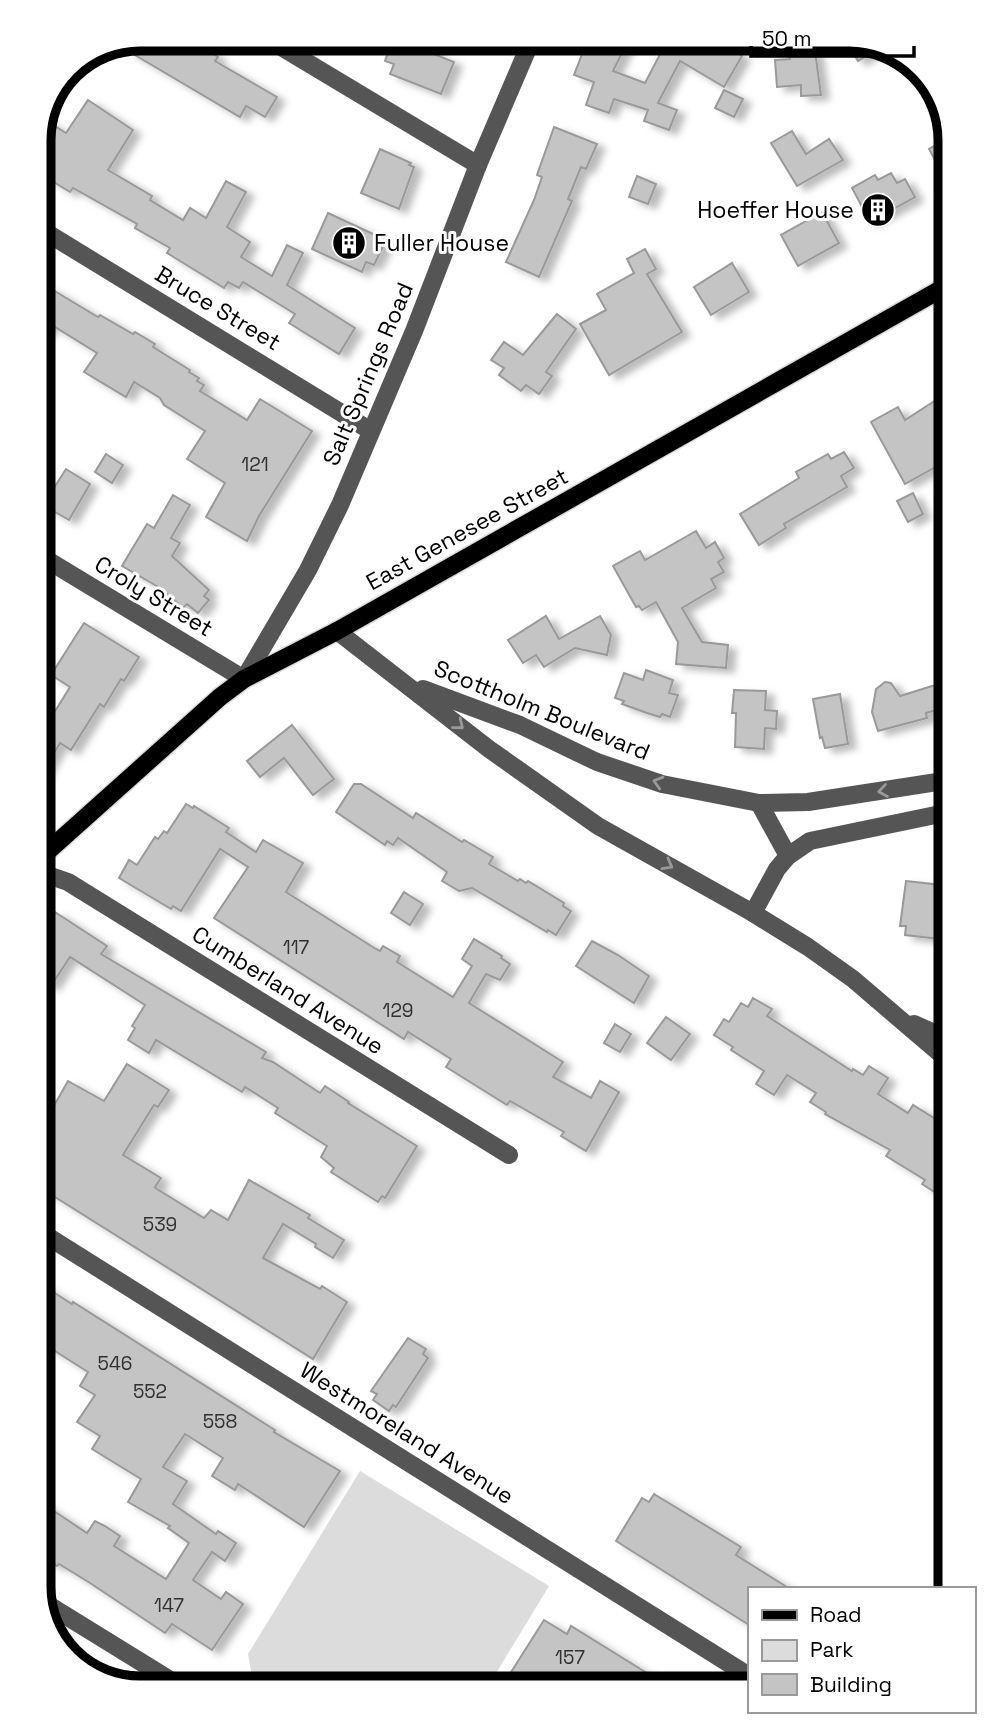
<svg xmlns="http://www.w3.org/2000/svg" width="989" height="1727" font-family="'Space Grotesk',sans-serif">
  <defs>
    <filter id="shadow"><feDropShadow dx="8" dy="4.5" stdDeviation="3.5" flood-color="#0004"/></filter>
  </defs>
  <rect width="100%" height="100%" fill="#fff"/>
  <polygon fill="#dcdcdc" points="360,1471 549,1586 487,1688 254,1688 248,1654"/>
  <g fill="#c4c4c4" stroke="#999" stroke-width="2" filter="url(#shadow)">
    <polygon points="139,38 190,39 218,57 215,61 277,97 265,117 246,106 240,117 128,51 134,41"/>
    <polygon points="399,39 421,39 435,44 431,53 454,62 441,94 390,74 394,64 385,61 392,42 397,44"/>
    <polygon points="588,39 629,39 613,71 645,83 668,39 739,39 732,50 742,56 724,87 680,61 658,103 677,110 669,130 644,121 648,110 614,99 609,113 586,105 594,82 574,75"/>
    <polygon points="845,39 857,39 881,47 858,61"/>
    <polygon points="815,51 821,95 801,96 801,85 777,87 775,60 790,59 789,56 798,55 797,52"/>
    <polygon points="724,90 743,99 734,117 715,108"/>
    <polygon points="88,100 133,130 108,170 152,196 150,200 183,220 190,208 206,218 226,181 246,192 227,227 250,242 241,257 272,276 287,245 303,253 287,285 355,328 339,354 289,323 295,314 243,282 239,288 228,282 224,288 167,253 170,248 135,228 137,224 73,188 70,192 39,173 39,133 45,120 66,133"/>
    <polygon points="554,127 597,144 586,169 581,167 568,199 572,201 539,277 506,262 534,200 542,177 537,175"/>
    <polygon points="792,131 806,154 829,139 843,160 797,186 771,143"/>
    <polygon points="950,137 950,188 929,149"/>
    <polygon points="380,149 411,163 409,165 414,167 399,209 361,193"/>
    <polygon points="891,173 897,183 905,179 915,197 870,222 852,188 875,175 878,180"/>
    <polygon points="637,176 656,184 648,204 629,197"/>
    <polygon points="822,212 839,243 798,266 781,235"/>
    <polygon points="328,213 386,240 374,265 366,262 362,272 312,249"/>
    <polygon points="645,249 656,269 647,274 682,332 609,375 580,324 606,310 597,294 634,273 627,259"/>
    <polygon points="732,263 749,292 711,315 694,287"/>
    <polygon points="48,287 98,317 100,315 133,334 135,332 155,344 153,347 190,370 189,372 199,378 197,381 204,385 200,391 247,420 260,399 312,431 259,516 247,541 206,517 225,483 187,459 205,431 164,405 160,398 134,382 126,397 84,372 97,353 50,324 39,342 39,302"/>
    <polygon points="557,314 576,329 546,372 552,376 539,394 526,385 521,391 499,375 504,368 491,360 504,342 523,355"/>
    <polygon points="950,391 950,459 905,484 871,422 898,407 905,420"/>
    <polygon points="844,452 854,468 841,476 847,487 784,524 786,528 759,545 740,514 799,478 796,472 828,454 831,459"/>
    <polygon points="106,454 123,465 112,483 95,472"/>
    <polygon points="66,469 90,484 69,520 43,505"/>
    <polygon points="913,493 923,514 908,522 897,501"/>
    <polygon points="173,495 190,505 171,538 180,543 172,556 209,590 204,596 209,600 198,613 187,604 183,608 160,588 122,566 147,524 154,528"/>
    <polygon points="696,531 706,548 715,542 724,558 718,562 724,572 711,579 716,588 682,608 702,642 728,645 726,668 676,664 678,642 656,602 642,610 639,606 636,607 613,566 640,551 645,560"/>
    <polygon points="546,616 559,639 600,616 611,635 607,655 575,648 544,667 536,655 523,663 508,640"/>
    <polygon points="84,623 139,657 124,681 121,679 104,707 100,704 71,750 60,743 39,780 39,737 70,687 51,675"/>
    <polygon points="646,670 673,680 669,693 678,695 670,717 662,714 660,717 647,713 622,704 624,701 615,698 624,673 643,680"/>
    <polygon points="885,682 891,683 900,696 932,686 950,684 950,706 926,713 927,718 878,731 872,712 876,689"/>
    <polygon points="734,690 766,691 765,710 777,711 776,729 765,728 764,749 735,747 736,713 732,713"/>
    <polygon points="840,694 848,744 825,748 822,737 820,738 813,699"/>
    <polygon points="292,725 334,779 313,795 284,758 260,777 247,761"/>
    <polygon points="354,784 361,784 413,818 416,813 462,842 464,840 493,857 489,864 518,881 520,879 526,883 528,881 564,903 563,906 571,911 556,935 548,930 547,932 472,888 459,891 442,881 447,872 398,838 393,845 387,841 385,845 336,812"/>
    <polygon points="186,804 193,808 194,806 229,828 226,832 256,852 263,840 303,863 286,892 376,949 380,951 383,946 400,956 397,962 453,997 472,966 462,959 474,939 502,956 501,958 510,964 500,980 486,974 469,1003 563,1062 553,1077 591,1098 600,1081 619,1092 586,1151 561,1136 564,1132 510,1101 507,1105 446,1067 451,1059 408,1032 404,1039 214,918 248,867 220,849 181,911 173,906 171,909 119,878 129,860 137,865 155,837 158,839 164,831 167,833"/>
    <polygon points="906,881 950,886 949,940 905,935 906,926 900,926"/>
    <polygon points="404,892 423,904 410,925 391,913"/>
    <polygon points="55,912 107,946 101,954 266,1052 262,1058 273,1062 320,1093 325,1086 349,1102 348,1103 417,1146 385,1198 382,1196 378,1202 331,1172 334,1168 321,1157 327,1146 275,1113 278,1108 245,1087 242,1092 156,1040 149,1053 128,1040 135,1028 132,1026 145,1005 70,957 51,986 39,977 39,938"/>
    <polygon points="592,941 618,955 649,976 634,1003 576,966"/>
    <polygon points="753,998 772,1009 767,1016 852,1071 853,1069 863,1075 869,1066 888,1078 878,1094 908,1113 913,1105 950,1128 950,1202 922,1184 925,1180 886,1156 890,1150 825,1114 826,1112 810,1102 816,1093 787,1075 774,1095 756,1084 764,1071 731,1050 733,1047 714,1035 724,1019 729,1022 741,1003 748,1007"/>
    <polygon points="666,1017 690,1034 671,1060 647,1043"/>
    <polygon points="615,1024 631,1034 620,1052 604,1043"/>
    <polygon points="127,1064 169,1090 158,1107 154,1105 123,1155 161,1178 155,1187 157,1189 204,1218 211,1210 228,1220 249,1180 310,1215 308,1218 344,1240 333,1258 315,1247 316,1244 283,1224 263,1258 320,1289 322,1286 347,1302 313,1359 39,1187 39,1110 48,1116 68,1081 104,1101"/>
    <polygon points="39,1283 72,1304 73,1302 275,1430 274,1432 340,1471 304,1527 238,1484 235,1490 212,1476 223,1458 185,1434 163,1467 187,1481 173,1504 216,1534 218,1531 236,1543 225,1561 212,1552 193,1580 221,1599 226,1592 243,1604 212,1650 172,1624 165,1633 90,1583 59,1564 57,1566 38,1554 39,1501 87,1533 95,1521 105,1526 120,1536 114,1546 166,1579 189,1543 168,1528 170,1526 128,1502 141,1479 92,1449 100,1436 77,1422 95,1395 80,1386 88,1372 39,1341"/>
    <polygon points="408,1338 426,1349 423,1354 428,1358 396,1407 393,1405 389,1411 373,1400 377,1394 371,1391"/>
    <polygon points="654,1494 741,1547 736,1555 790,1589 749,1589 749,1625 616,1541 642,1498 649,1502"/>
    <polygon points="544,1620 567,1634 571,1626 671,1688 501,1688"/>
  </g>
  <g fill="none" stroke-linecap="round" stroke-linejoin="round">
    <g stroke="#dbdbdb" stroke-width="21">
      <polyline id="major" points="39,859 220,697 244,679 337,631 950,284"/>
    </g>
    <g stroke="#555" stroke-width="18">
      <polyline points="268,39 478,165"/>
      <polyline points="39,228 371,431"/>
      <polyline points="39,555 244,679 308,570 340,505 414,331 478,165 532,39"/>
      <polyline points="337,631 489,749 598,826 753,913 808,947 853,979 950,1062"/>
      <polyline points="423,689 520,725 597,762 662,784 759,803 808,802 950,780"/>
      <polyline points="788,856 810,841 950,812"/>
      <polyline points="39,872 68,882 509,1155"/>
      <polyline points="753,913 777,869 788,856 759,803"/>
      <polyline points="914,1024 950,1040"/>
      <polyline points="39,1231 749,1676"/>
      <polyline points="42,1601 183,1688"/>
    </g>
    <use href="#major" stroke="#000" stroke-width="18"/>
  </g>
  <defs><path id="oneway-chevron" d="M-2-3.5L2.5 0L-2 3.5" fill="none" stroke-width="1.6" stroke-linecap="round" stroke-linejoin="round" transform="scale(1.75)"/></defs>
  <g stroke="#999">
    <use href="#oneway-chevron" transform="translate(459 725) rotate(39)"/>
    <use href="#oneway-chevron" transform="translate(658 782) rotate(-164)"/>
    <use href="#oneway-chevron" transform="translate(883 791) rotate(171)"/>
    <use href="#oneway-chevron" transform="translate(668 865) rotate(29)"/>
  </g>
  <defs>
    <g id="building-disc" transform="scale(1.75)"><circle r="9.5" fill="#000" stroke="#fff"/><path d="M-4-6H4V6H1V3H-1V6H-4ZM-2.5-4.3h1.7v1.8h-1.7ZM.8-4.3h1.7v1.8H.8ZM-2.5-1h1.7V.8h-1.7ZM.8-1h1.7V.8H.8Z" fill="#fff"/></g>
  </defs>
  <g fill-rule="evenodd">
    <use href="#building-disc" x="878" y="210"/>
    <use href="#building-disc" x="349" y="243"/>
  </g>
  <g text-anchor="middle" stroke-width="6" stroke-linejoin="round" paint-order="stroke">
    <g font-size="19" fill="#313131">
      <text x="255" y="471">121</text>
      <text x="296" y="954">117</text>
      <text x="398" y="1017">129</text>
      <text x="160" y="1231">539</text>
      <text x="115" y="1370">546</text>
      <text x="150" y="1398">552</text>
      <text x="220" y="1428">558</text>
      <text x="169" y="1612">147</text>
      <text x="570" y="1664">157</text>
    </g>
    <g font-size="23" fill="#000" stroke="#fff" text-anchor="end">
      <text x="854" y="218">Hoeffer House</text>
      <text x="374" y="251" text-anchor="start">Fuller House</text>
    </g>
    <g font-size="23" fill="#000" stroke="#fff">
      <text transform="translate(218 308) rotate(31)" y="8">Bruce Street</text>
      <text transform="translate(368 374) rotate(-67)" y="8">Salt Springs Road</text>
      <text transform="translate(467 529) rotate(-29)" y="8">East Genesee Street</text>
      <text transform="translate(154 596) rotate(31)" y="8">Croly Street</text>
      <text transform="translate(542 710) rotate(22)" y="8">Scottholm Boulevard</text>
      <text transform="translate(288 990) rotate(32)" y="8">Cumberland Avenue</text>
      <text transform="translate(407 1433) rotate(32)" y="8">Westmoreland Avenue</text>
    </g>
  </g>
  <path d="M0 0H989V1727H0ZM140 51H849A89 89 0 0 1 938 140V1587A89 89 0 0 1 849 1676H140A89 89 0 0 1 51 1587V140A89 89 0 0 1 140 51Z" fill="#fff" fill-rule="evenodd"/>
  <path fill="none" stroke="#000" stroke-width="9" d="M140 51H849A89 89 0 0 1 938 140V1587A89 89 0 0 1 849 1676H140A89 89 0 0 1 51 1587V140A89 89 0 0 1 140 51Z"/>
  <rect x="748" y="1587" width="228" height="126" fill="#ffffff" stroke="#999999" stroke-width="2"/>
  <rect x="762" y="1610" width="35" height="10" fill="#000000" stroke="#999999" stroke-width="2"/>
  <text x="810" y="1622" font-size="21" fill="#000000">Road</text>
  <rect x="762" y="1640" width="35" height="21" fill="#dcdcdc" stroke="#999999" stroke-width="2"/>
  <text x="810" y="1657" font-size="21" fill="#000000">Park</text>
  <rect x="762" y="1674" width="35" height="21" fill="#c4c4c4" stroke="#999999" stroke-width="2"/>
  <text x="810" y="1692" font-size="21" fill="#000000">Building</text>
  <path d="M751 46v10h163v-10" fill="none" stroke="#000000" stroke-width="3.5"/>
  <text x="762" y="46" font-size="21" fill="#000000" stroke="#ffffff" stroke-width="5" paint-order="stroke">50 m</text>
</svg>
